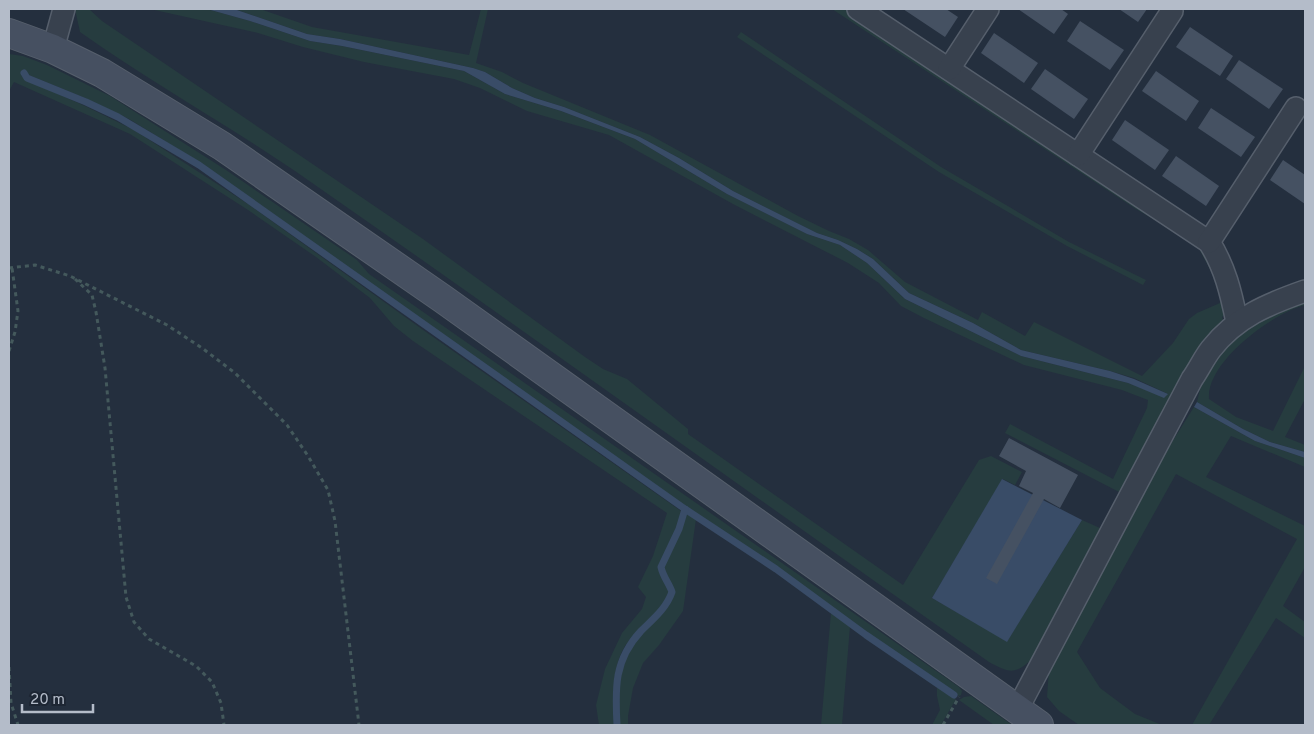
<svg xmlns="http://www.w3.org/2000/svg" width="1314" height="734" font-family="Overpass,sans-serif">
  <rect width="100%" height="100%" fill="#242f3e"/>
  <g fill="#263c3f">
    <path d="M75 9H89L102 21 423 239 585 357 603 369 627 379 688 429V434L903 585 979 460 991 456 1022 472 1015 485 1003 479 932 598 1007 641 1082 520 1100 528 1032 659C1015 675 1009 673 989 662 758 499 528 333 295 171 225 123 150 82 80 32Z"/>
    <polygon points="150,9 207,9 250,21 310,41 342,46 464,71 505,94 561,111 635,139 727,194 807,234 840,245 867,263 905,299 1021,356 1128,383 1146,390 1168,394 1134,378 1110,371 1021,350 973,323 909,293 873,259 857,249 838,240 817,233 733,191 679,158 640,137 564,107 535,98 512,88 485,72 473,68 340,39 307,34 234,9 260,9 312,27 469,55 481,9 488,9 476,63 502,72 523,83 650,135 798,216 829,231 849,239 868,250 905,282 978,320 982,312 1025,336 1034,322 1142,376 1173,343 1189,319 1197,313 1220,303 1220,295 1214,277 1197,245 1136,209 832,9 850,9 1200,241 1224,285 1226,314 1222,317 1224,323 1173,391 1121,493 1005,433 1010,424 1113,479 1147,408 1148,400 1122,390 1024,365 924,318 901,306 879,283 848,263 733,204 609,135 527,111 480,88 454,79 364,62 303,47 258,33"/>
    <polygon points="741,32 941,167 1069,242 1146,280 1143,285 1067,246 939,172 737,37"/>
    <path d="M9 54 23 56 47 65 110 96 226 170 357 260 369 274 959 687 962 691 961 695 959 696 873 637 778 568 685 506 199 162 129 119 85 98 31 76 26 73 21 75 25 79 85 106 134 130 248 204 426 332 681 511 678 528 659 567C660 570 660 575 662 578 665 583 671 587 669 594 666 612 636 630 625 646 611 669 613 700 615 725H599L596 705 605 669 622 633 642 609 646 597 638 587 653 556 667 513 413 341 394 326 370 298 316 257 248 210 130 134 14 82 9 91Z"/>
    <path d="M1305 299V305C1273 313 1206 362 1209 399L1236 417 1273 431 1305 366V399L1285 437 1305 445V452L1270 442 1243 429 1197 402 1204 373 1238 333 1262 318Z"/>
    <polygon points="1194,407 1255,441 1305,458 1305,467 1231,436 1206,477 1305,526 1305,567 1283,606 1305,622 1305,638 1276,618 1209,725 1192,725 1297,539 1176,474 1077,652 1100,688 1135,714 1162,725 1079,725 1059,711 1047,697 1049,669 1162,458"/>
    <path d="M686 513 696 519 683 611 659 645 643 663 633 688 628 716V725H618C616 687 616 660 644 631 651 623 662 616 668 607 671 603 672 597 674 592 671 583 665 576 662 567L681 529Z"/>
    <polygon points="831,613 850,626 842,725 821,725"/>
    <polygon points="937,686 956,699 941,725 932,725 940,710 937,696"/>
    <polygon points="971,696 1012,725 994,725 959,700 964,697"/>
  </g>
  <g fill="#394c67">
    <polygon points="207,9 234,9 307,34 340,39 473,68 485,72 512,88 535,98 564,107 640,137 679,158 733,191 817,233 838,240 857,249 873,259 909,293 973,323 1021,350 1110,371 1134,379 1168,394 1164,398 1128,383 1021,356 905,299 867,263 840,245 807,234 727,194 635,139 561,111 505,94 464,71 342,46 310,41 250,21"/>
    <polygon points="1197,402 1243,429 1270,442 1305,452 1305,458 1255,441 1194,407"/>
    <polygon points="1002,479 1082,520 1007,642 932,598"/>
  </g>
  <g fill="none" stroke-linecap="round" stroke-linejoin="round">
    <g stroke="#394c67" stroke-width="7">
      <polyline points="24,73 27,78 86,102 118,117 199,165 685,509 776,569 866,635 954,695"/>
      <path d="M617 725C615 688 614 660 641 631 653 619 666 609 672 592 669 583 663 577 661 567L679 529 685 509"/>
    </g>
  </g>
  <g fill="#455162">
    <polygon points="903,9 946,9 958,17 945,37"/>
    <polygon points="1018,9 1061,9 1068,14 1054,34"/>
    <polygon points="1119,9 1147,9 1138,22"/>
    <polygon points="1080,21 1124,50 1110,70 1067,41"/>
    <polygon points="1190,27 1233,56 1220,76 1176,47"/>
    <polygon points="994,33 1038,63 1024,83 981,53"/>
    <polygon points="1239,60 1283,89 1269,109 1226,79"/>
    <polygon points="1045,69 1088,99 1074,119 1031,89"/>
    <polygon points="1156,71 1199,101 1186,121 1142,91"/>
    <polygon points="1211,108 1255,137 1241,157 1198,128"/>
    <polygon points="1125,120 1169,150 1155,170 1112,140"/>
    <polygon points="1176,156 1219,186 1206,206 1162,176"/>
    <polygon points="1283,160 1305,175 1305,204 1270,180"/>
    <polygon points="1009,438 1078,475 1060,508 1044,499 997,584 986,578 1033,493 1019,486 1026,471 999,456"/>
  </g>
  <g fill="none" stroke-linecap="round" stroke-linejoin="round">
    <g stroke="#565f6c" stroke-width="24">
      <g id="street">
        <path d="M858 9 1209 242C1225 267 1231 293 1237 322"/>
        <polyline points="53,49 64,9"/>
        <polyline points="949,69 988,9"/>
        <polyline points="1078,155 1172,11"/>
        <polyline points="1209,242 1296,108"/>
        <path d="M1017 710 1192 379C1199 369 1204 358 1211 349 1236 317 1268 304 1305 291"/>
      </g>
    </g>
    <g stroke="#565f6c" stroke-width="30">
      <polyline id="secondary" points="9,33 53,49 102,73 222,146 443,299 1039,725"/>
    </g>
    <g stroke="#44595c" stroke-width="3" stroke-dasharray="4 4" stroke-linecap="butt">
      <polyline points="9,268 35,265 70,276 167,325 202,348 235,373 287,425 308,456 328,490 335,521 359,725"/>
      <polyline points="75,279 92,295 96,312 105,368 126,597 134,622 149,639 196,666 212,682 221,703 224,725"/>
      <polyline points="9,351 15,332 18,311 12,268"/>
      <polyline points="9,667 11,703 18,725"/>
      <polyline points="943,725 959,697"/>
    </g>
    <use href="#street" stroke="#38414e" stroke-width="21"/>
    <use href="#secondary" stroke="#465061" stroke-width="28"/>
  </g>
  <rect width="1314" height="734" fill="none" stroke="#b4bcc9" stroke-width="20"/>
  <path d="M22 704v8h71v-8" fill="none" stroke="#b4bcc9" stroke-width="2.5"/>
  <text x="30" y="704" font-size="15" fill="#b4bcc9" stroke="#1d2633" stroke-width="4" paint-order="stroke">20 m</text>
</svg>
